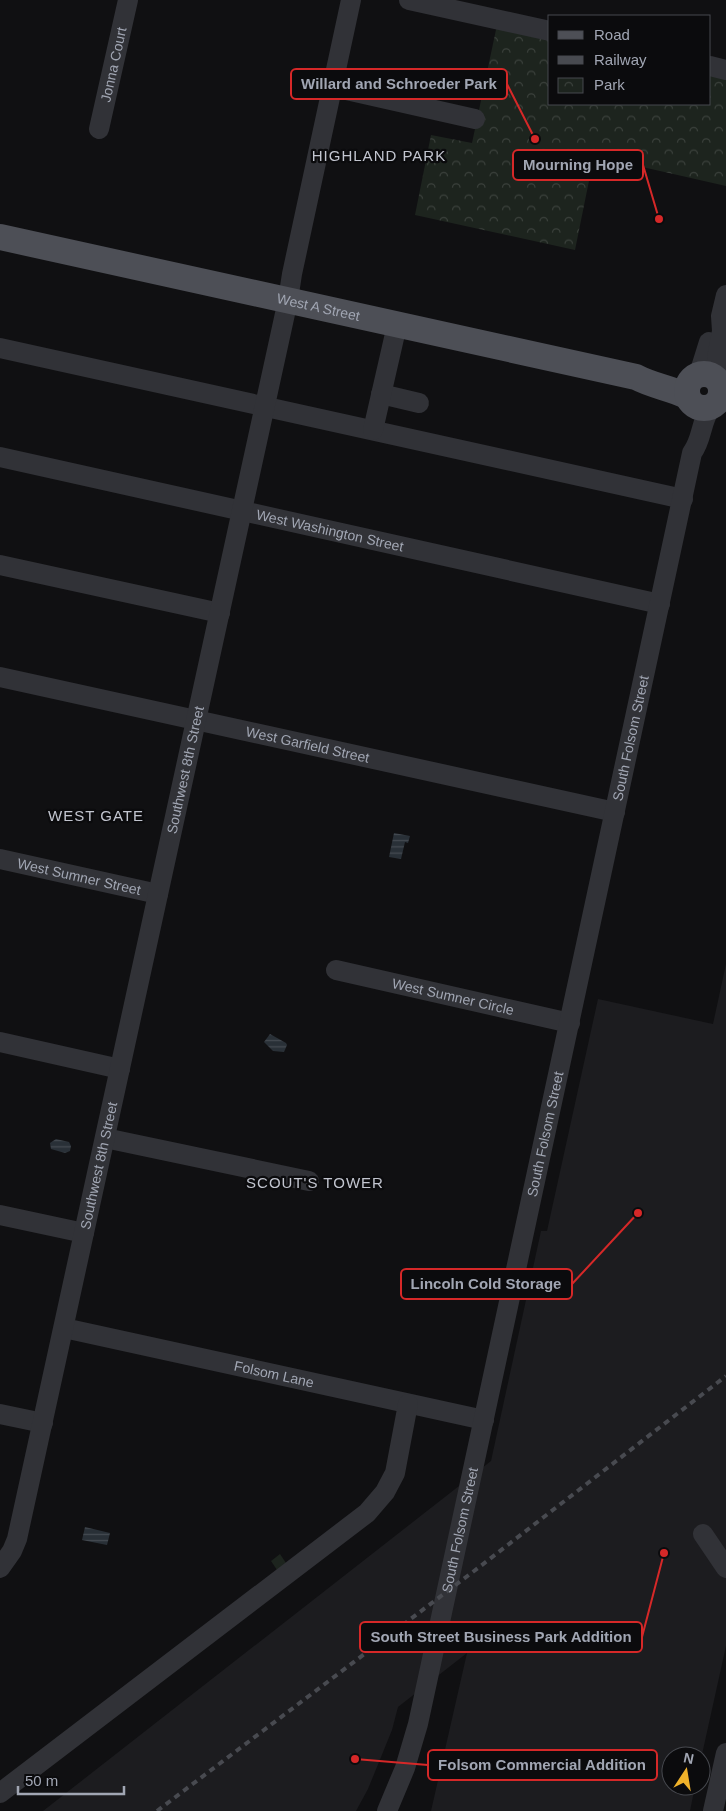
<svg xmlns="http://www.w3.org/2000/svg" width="726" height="1811" font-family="Arial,sans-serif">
  <defs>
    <pattern id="park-crowns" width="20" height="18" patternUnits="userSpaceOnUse" patternTransform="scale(1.25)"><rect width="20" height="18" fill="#1d241e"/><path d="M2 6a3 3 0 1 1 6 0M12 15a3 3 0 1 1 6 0" fill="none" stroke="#3b413c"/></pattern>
    <pattern id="water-rules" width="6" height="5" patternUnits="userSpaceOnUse" patternTransform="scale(1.25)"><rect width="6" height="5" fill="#293037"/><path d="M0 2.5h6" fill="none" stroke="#454b52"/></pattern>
  </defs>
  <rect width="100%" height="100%" fill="#101012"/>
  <polygon fill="#1c1c1f" points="726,964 726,1646 701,1759 701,1756 671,1756 671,1786 695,1786 690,1811 431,1811 467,1653 398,1707 392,1730 368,1789 356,1811 43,1811 491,1461 541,1231 547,1231 598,999 713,1024"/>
  <polygon fill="#1d241e" points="280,1554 286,1563 277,1570 271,1561"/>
  <polygon fill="url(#park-crowns)" points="497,25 550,37 550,104 710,104 710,72 726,76 726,186 594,156 575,250 415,215 431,135 472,143"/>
  <g fill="url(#water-rules)">
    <polygon points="394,833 410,836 408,843 405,842 401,859 389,857"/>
    <polygon points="270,1034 286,1043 287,1045 284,1052 273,1051 264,1042"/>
    <polygon points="56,1139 69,1142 71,1146 70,1151 65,1153 51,1149 50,1143"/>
    <polygon points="85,1527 110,1533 107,1545 82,1540"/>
  </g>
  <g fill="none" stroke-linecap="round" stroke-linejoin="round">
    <g stroke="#313237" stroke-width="20">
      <polyline points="409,0 550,31"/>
      <polyline points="710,66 726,70"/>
      <polyline points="333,87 475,119"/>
      <path id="s1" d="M99 129 128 0"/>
      <polyline points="0,348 683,499"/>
      <polyline points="699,374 709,342"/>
      <polyline points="715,378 718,352 722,331 721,316 726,295"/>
      <polyline points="381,394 419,403"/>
      <polyline points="373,430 397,325"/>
      <path id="s2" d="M0 457 660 604"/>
      <polyline points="0,565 220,613"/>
      <path id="s3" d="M0 677 615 812"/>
      <path id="s4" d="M0 859 158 894"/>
      <path id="s5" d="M336 970 570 1023"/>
      <polyline points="0,1042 120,1069"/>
      <polyline points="105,1138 309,1181"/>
      <polyline points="0,1215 84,1233"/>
      <path id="s6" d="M64 1328 484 1420"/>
      <polyline points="0,1414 43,1423"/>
      <polyline points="703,1534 726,1568"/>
      <path id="s7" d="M0 1568 12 1551 17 1539 288 300 292 274 351 0"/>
      <polyline points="0,1793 367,1513 385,1492 395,1473 408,1404"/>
      <path id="s8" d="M387 1811 405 1768 418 1724 692 453C703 438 700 423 711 407"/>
      <polyline points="713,1811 726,1753"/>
    </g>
    <g stroke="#4d4f56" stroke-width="26">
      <path id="s9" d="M0 237 636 377C653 386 670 388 687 396"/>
      <circle cx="704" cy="391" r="17"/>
    </g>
    <polyline stroke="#484a50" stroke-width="4" stroke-dasharray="6 5" stroke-linecap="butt" points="157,1811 478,1568 726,1376"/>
  </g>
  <g text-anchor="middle" stroke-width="4.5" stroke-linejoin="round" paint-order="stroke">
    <g font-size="14" fill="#a1a6b3" stroke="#0b0b0d">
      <text dy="5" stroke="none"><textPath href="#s1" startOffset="66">Jonna Court</textPath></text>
      <text dy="5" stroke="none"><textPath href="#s9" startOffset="326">West A Street</textPath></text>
      <text dy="5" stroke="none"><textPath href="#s2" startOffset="338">West Washington Street</textPath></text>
      <text dy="5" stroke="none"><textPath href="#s8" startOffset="1101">South Folsom Street</textPath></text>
      <text dy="5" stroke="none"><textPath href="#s3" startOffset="315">West Garfield Street</textPath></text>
      <text dy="5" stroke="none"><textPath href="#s7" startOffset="821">Southwest 8th Street</textPath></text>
      <text dy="5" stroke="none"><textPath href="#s4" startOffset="81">West Sumner Street</textPath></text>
      <text dy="5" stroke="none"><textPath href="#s5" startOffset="120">West Sumner Circle</textPath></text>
      <text dy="5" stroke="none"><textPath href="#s8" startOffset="696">South Folsom Street</textPath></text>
      <text dy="5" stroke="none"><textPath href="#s7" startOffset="416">Southwest 8th Street</textPath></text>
      <text dy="5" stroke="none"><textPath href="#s6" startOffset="215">Folsom Lane</textPath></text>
      <text dy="5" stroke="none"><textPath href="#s8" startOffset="291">South Folsom Street</textPath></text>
    </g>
    <g font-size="15" letter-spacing="1" fill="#c2c5cf" stroke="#0b0b0d">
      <text x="379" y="161">HIGHLAND PARK</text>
      <text x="96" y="821">WEST GATE</text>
      <text x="315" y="1188">SCOUT'S TOWER</text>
    </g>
  </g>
  <path fill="none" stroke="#d62828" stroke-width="2" d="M535 139L507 84M659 219L643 165M638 1213L572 1284M664 1553L642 1637M355 1759L428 1765"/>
  <g fill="#d62828" stroke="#0b0b0d" stroke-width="2">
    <circle cx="535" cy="139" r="5"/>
    <circle cx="659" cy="219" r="5"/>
    <circle cx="638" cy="1213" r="5"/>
    <circle cx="664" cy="1553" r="5"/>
    <circle cx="355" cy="1759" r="5"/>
  </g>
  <g fill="#0b0b0d" stroke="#d62828" stroke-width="2">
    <rect x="291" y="69" width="216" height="30" rx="5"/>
    <rect x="513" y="150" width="130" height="30" rx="5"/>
    <rect x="401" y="1269" width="171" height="30" rx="5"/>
    <rect x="360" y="1622" width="282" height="30" rx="5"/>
    <rect x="428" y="1750" width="229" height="30" rx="5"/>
  </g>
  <g font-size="15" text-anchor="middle" font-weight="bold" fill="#a1a6b3">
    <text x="399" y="89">Willard and Schroeder Park</text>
    <text x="578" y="170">Mourning Hope</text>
    <text x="486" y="1289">Lincoln Cold Storage</text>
    <text x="501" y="1642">South Street Business Park Addition</text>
    <text x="542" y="1770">Folsom Commercial Addition</text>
  </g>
  <rect x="548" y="15" width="162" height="90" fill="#0b0b0d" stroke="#47494f"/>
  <rect x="558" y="31" width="25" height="8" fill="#4d4f56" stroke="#47494f"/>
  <text x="594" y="40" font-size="15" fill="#a1a6b3">Road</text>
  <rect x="558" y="56" width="25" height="8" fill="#484a50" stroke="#47494f"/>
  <text x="594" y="65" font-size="15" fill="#a1a6b3">Railway</text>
  <rect x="558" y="78" width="25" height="15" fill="url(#park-crowns)" stroke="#47494f"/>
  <text x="594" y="90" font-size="15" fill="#a1a6b3">Park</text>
  <g transform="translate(686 1771) rotate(12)"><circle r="24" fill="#0b0b0d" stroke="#47494f"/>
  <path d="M0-4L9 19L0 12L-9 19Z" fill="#f0b22a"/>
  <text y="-8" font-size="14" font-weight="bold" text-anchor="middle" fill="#a1a6b3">N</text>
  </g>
  <path d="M18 1786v8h106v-8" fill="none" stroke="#a1a6b3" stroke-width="2.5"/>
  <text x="25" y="1786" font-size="15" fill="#a1a6b3" stroke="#0b0b0d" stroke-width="4" paint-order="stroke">50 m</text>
</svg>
